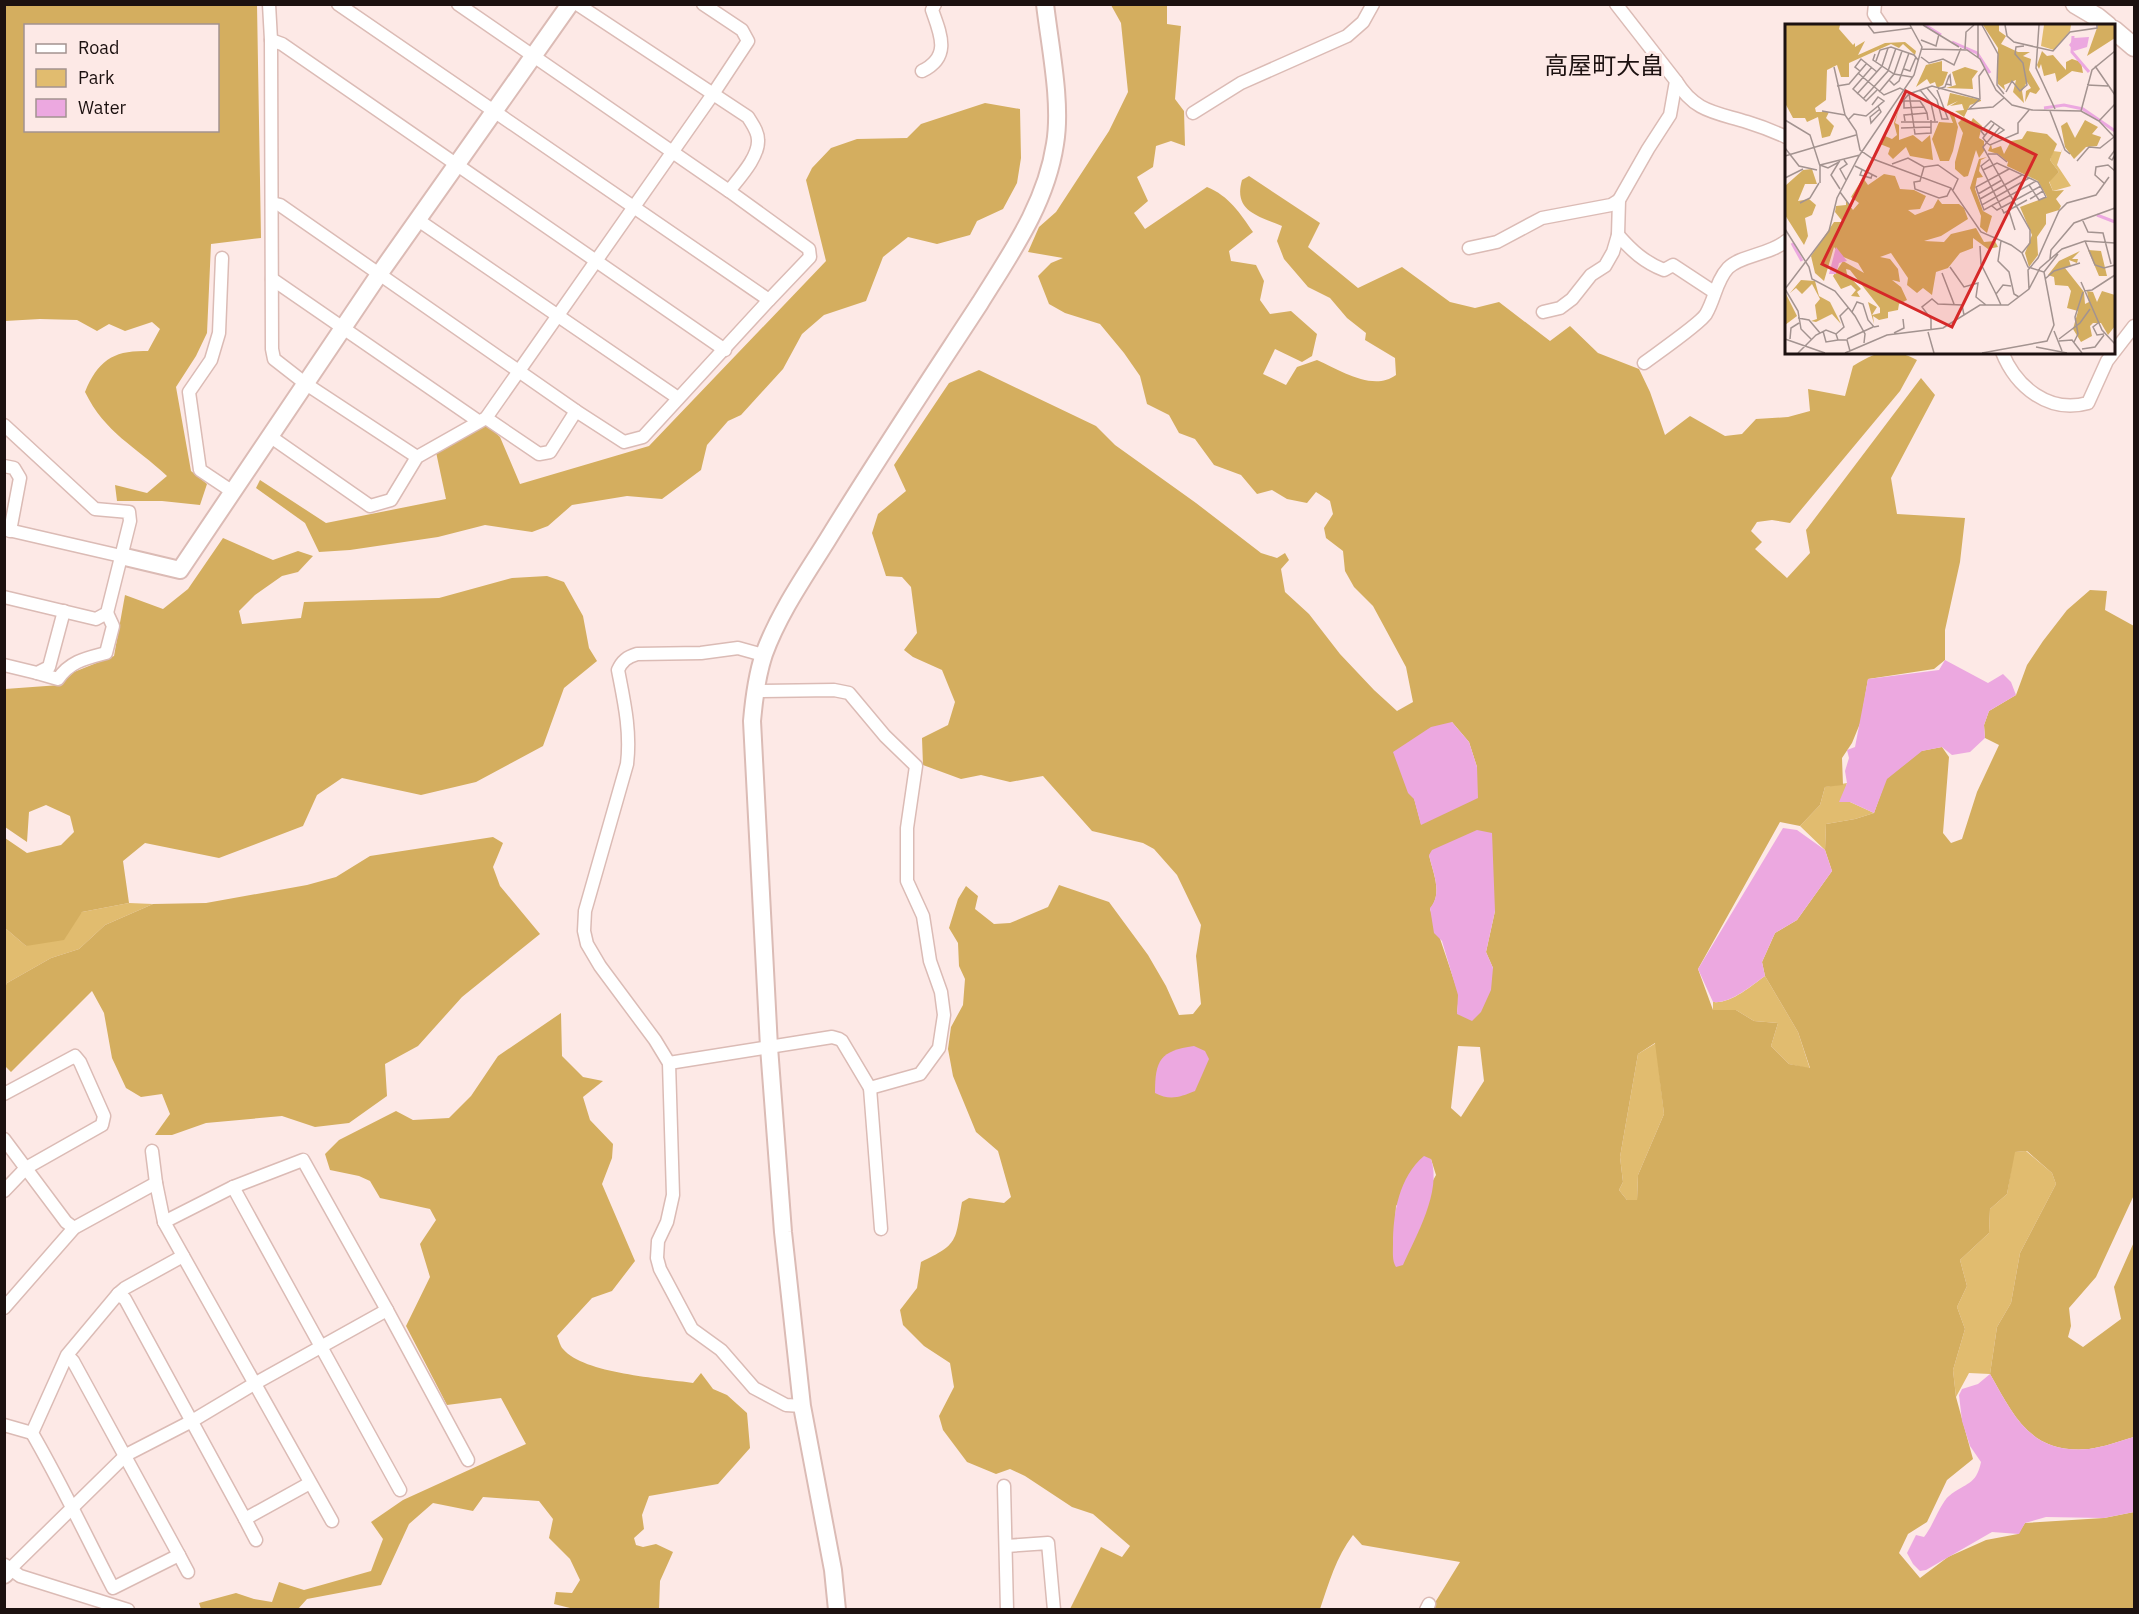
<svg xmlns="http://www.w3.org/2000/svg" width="2139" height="1614" font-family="'IBM Plex Sans','Noto Sans JP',sans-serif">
  <rect width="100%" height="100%" fill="#fde9e6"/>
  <g fill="#e1bc6f">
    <polygon points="1847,783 1844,794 1850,802 1874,813 1855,819 1826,824 1825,850 1800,826 1820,805 1825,787"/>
    <polygon points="129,903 153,904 105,925 79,949 51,958 7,983 5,989 5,928 26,946 82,912"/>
    <path d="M1765 976 1798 1032 1810 1069 1789 1064 1771 1046 1778 1023 1754 1021 1736 1010H1713V1002C1731 1004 1751 986 1765 976Z"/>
    <polygon points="1656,1043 1664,1114 1638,1175 1637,1200 1627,1200 1619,1190 1623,1182 1620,1157 1638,1054"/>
    <polygon points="2026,1151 2052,1173 2056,1184 2020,1253 2011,1303 1997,1327 1990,1374 1969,1373 1956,1397 1953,1370 1965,1329 1957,1307 1967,1286 1960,1260 1989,1233 1990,1209 2007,1194 2014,1152"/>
  </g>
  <g fill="#d4ae5f" fill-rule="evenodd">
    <path d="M5 4 257 5 261 238 211 244 207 333 196 356 176 387 191 471 207 484 200 505 162 501H117L115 485 147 493 167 476C135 446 105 433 85 392 98 360 114 350 148 351L160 329 152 322 125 331 109 324 97 331 77 320 40 319 5 321ZM26 26H218V130H26Z"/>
    <path d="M1111 5H1167V24L1181 26 1175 99 1184 111 1185 146 1171 141 1156 146 1153 167 1137 177 1148 201 1134 213 1145 229 1207 187C1229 196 1240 213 1253 232L1229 251 1231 261 1256 265 1264 281 1260 300 1270 314 1291 311 1317 334 1312 356 1302 362 1275 349 1263 374 1286 385 1297 367 1317 360C1340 370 1373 392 1396 375L1395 358 1365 340 1366 333 1347 318 1330 298 1308 287 1284 259 1277 241 1282 226C1258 216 1233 211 1242 180L1249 176 1320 223 1308 247 1358 288 1402 267 1450 302 1475 308 1499 302 1550 341 1570 326 1598 353 1639 369 1650 392 1665 435 1690 416 1725 436 1742 434 1756 419 1788 417 1810 411 1808 389 1845 396 1853 366C1878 351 1890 346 1917 360L1900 391 1790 523 1772 520 1757 522 1751 531 1762 542 1755 549 1787 578 1810 553 1806 530 1921 378 1935 395 1891 478 1897 514 1965 518 1960 562 1945 630V660L1934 669 1868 679 1861 721 1852 743 1842 758 1843 785 1825 787 1820 805 1800 826 1780 822 1698 969 1713 1010H1736L1754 1021 1778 1023 1771 1046 1789 1064 1810 1068 1798 1032 1765 976 1762 962 1775 933 1797 920 1832 871 1825 850 1826 824 1855 819 1874 813 1886 779 1921 751 1942 747 1949 757 1943 833 1951 843 1962 839 1977 792 1999 745 1985 738 1984 725 1989 711 2016 695 2027 665 2043 641 2067 610 2090 590 2107 591 2105 610 2134 626V1195L2096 1277 2069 1308 2071 1326 2068 1337 2083 1347 2121 1319 2114 1287 2134 1242V1437C2120 1441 2104 1447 2089 1449 2031 1454 2015 1418 1990 1374L1997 1327 2011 1303 2020 1253 2056 1184 2052 1173 2027 1151 2015 1152 2007 1194 1990 1209 1989 1233 1960 1260 1967 1286 1957 1307 1965 1329 1953 1370 1956 1397 1973 1459 1947 1480 1927 1522 1908 1534 1899 1553 1920 1578 1948 1557 1986 1540 2018 1534 2025 1523 2104 1518 2134 1512V1609H1431L1460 1562 1362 1545 1353 1535C1336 1557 1329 1583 1320 1609H1070L1101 1547 1122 1557 1130 1546 1093 1514 1072 1507 1025 1476 1010 1469 996 1474 967 1462 943 1430 939 1416 954 1387 950 1363 924 1346 903 1325 900 1310 917 1288 921 1262C959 1244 955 1241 962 1202L969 1198 1004 1203 1011 1197 998 1151 976 1132 953 1076 948 1049 951 1027 963 1005 965 979 959 966 958 943 949 928 958 899 966 886 978 896 975 909 994 924 1010 923 1048 907 1059 885 1109 902 1148 955 1166 986 1179 1015 1193 1014 1201 1004 1196 956 1201 925 1177 875 1154 849 1143 843 1092 831 1043 776 1010 782 981 775 961 779 923 765 922 738 948 725 955 702 942 670 913 657 904 650 917 633 911 587 902 577 886 576 872 533 878 514 906 491 894 465 949 383 979 370 1096 426 1115 445 1196 503 1261 553 1277 558 1285 553 1289 560 1281 569 1285 592 1309 614 1340 654 1374 690 1397 711 1413 702 1406 667 1373 606 1354 587 1345 571 1343 551 1326 538 1324 528 1333 514 1330 501 1316 492 1307 503 1287 499 1272 490 1257 494 1241 475 1214 465 1195 439 1179 433 1169 415 1147 404 1140 376 1124 353 1100 324 1065 313 1049 304 1038 276 1051 263 1063 258 1028 252 1039 227 1056 212 1109 131 1128 92 1121 23ZM1452 722 1469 742 1477 767 1421 824 1414 798ZM1429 855 1495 911 1486 952 1493 968 1457 1013 1459 995 1430 909C1443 893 1433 873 1429 855ZM1655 1043 1664 1114 1638 1175 1637 1200H1627L1619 1190 1623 1182 1620 1157 1638 1054ZM1458 1046 1480 1047 1484 1081 1461 1117 1451 1108ZM1431 1159 1436 1175 1393 1254 1396 1206Z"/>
    <polygon points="985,103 1020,109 1021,158 1017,183 1003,209 977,221 970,235 937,244 908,237 883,257 866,301 824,315 802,334 783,369 741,415 728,421 707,445 701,470 662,499 627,496 572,505 548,526 532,532 485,525 438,537 350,550 319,552 305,523 256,488 260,480 326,523 446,499 436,452 487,425 500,437 520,484 649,446 826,261 806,180 812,168 831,148 857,139 907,138 921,124"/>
    <polygon points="223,538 273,560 298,551 313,556 298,572 282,576 255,595 239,611 242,624 301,618 304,602 439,598 512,578 547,576 564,582 583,616 589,648 597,661 564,688 543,746 476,782 421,795 342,778 317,795 303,826 219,858 145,843 123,861 129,903 82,912 64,940 26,946 5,928 5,838 27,853 61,845 74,832 70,816 46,805 29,812 27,842 5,827 5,689 60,685 74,672 114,656 125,595 163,609 188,589"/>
    <polygon points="493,837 503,843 493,867 500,886 540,934 462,997 418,1046 385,1064 387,1096 349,1123 315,1127 282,1116 206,1123 172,1135 155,1135 170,1114 162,1094 141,1097 126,1088 112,1058 104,1013 92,991 11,1072 5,1066 4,989 7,983 51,958 79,949 105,925 153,904 206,903 307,885 336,877 370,856"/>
    <path d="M561 1013 562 1056 583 1077 603 1081 583 1097 590 1120 613 1144 612 1158 602 1184 635 1261 612 1291 592 1298 557 1336C559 1340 560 1346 563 1349 584 1374 661 1378 693 1383L701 1373 713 1389 727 1395 747 1413 750 1448 718 1484 649 1496 642 1515 644 1529 634 1538 636 1545 643 1547 656 1544 673 1552 660 1581 659 1609 578 1610 554 1604 556 1592 572 1593 580 1580 570 1559 549 1538 553 1519 539 1501 483 1497 473 1511 433 1503 409 1524 381 1585 307 1599 298 1609H201L199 1603 236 1593 254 1599 272 1602 279 1582 304 1590 371 1571 383 1539 371 1522 403 1500 526 1444 501 1398 447 1405 406 1326 430 1277 420 1244 436 1220 430 1209 380 1198 370 1181 359 1176 330 1170 325 1154 339 1140 396 1111 413 1120 449 1118 471 1096 498 1056Z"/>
  </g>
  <g fill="#eca8e0">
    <polygon points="1945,660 1988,683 2003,674 2011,682 2016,695 1989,711 1984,725 1985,738 1970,752 1952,755 1942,747 1922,751 1887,779 1874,813 1850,802 1839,802 1847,783 1845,771 1849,758 1847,750 1855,747 1868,679 1939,670"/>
    <polygon points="1452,722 1469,742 1477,767 1478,798 1421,825 1414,799 1408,793 1393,752 1431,727"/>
    <path d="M1783 828 1797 830 1825 850 1832 871 1797 920 1775 933 1762 962 1765 976C1751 986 1730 1004 1713 1002L1698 969Z"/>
    <path d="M1477 830 1492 833 1495 911 1486 952 1493 968 1491 990 1481 1012 1472 1021 1457 1014 1458 995 1442 941 1434 933 1430 908C1443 893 1433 873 1429 855L1432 850Z"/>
    <path d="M1194 1046 1205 1051 1209 1059 1195 1091C1180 1097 1170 1101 1155 1093 1155 1060 1160 1051 1194 1046Z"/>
    <path d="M1424 1156 1431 1159C1442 1191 1416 1236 1403 1265L1396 1267C1392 1261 1393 1252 1393 1244 1393 1213 1399 1177 1424 1156Z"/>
    <path d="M1990 1374C2015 1418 2031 1454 2089 1449 2104 1447 2120 1441 2134 1437V1512L2104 1518 2046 1517 2025 1523 2019 1534 1992 1532 1926 1570 1920 1571 1913 1564 1907 1553 1916 1535 1924 1537C1933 1526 1941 1502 1949 1496 1966 1482 1976 1486 1981 1462L1970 1446 1962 1421 1959 1395 1962 1389 1978 1384Z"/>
  </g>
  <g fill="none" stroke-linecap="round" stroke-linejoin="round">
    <g stroke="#dbbbb5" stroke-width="15">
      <g id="street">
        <polyline points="269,4 271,40 272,349 274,359 306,384 417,457"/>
        <polyline points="458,4 729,191 809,249 810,257 769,300"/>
        <path d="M577 4 748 117C752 124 758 131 758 140 759 157 739 178 729 191"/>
        <polyline points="1875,4 1874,14 1882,26"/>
        <polyline points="271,40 282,44 725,350"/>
        <path d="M922 71C951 57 941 35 932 10L935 4"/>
        <path d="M1676 81C1695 112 1715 112 1747 122 1760 126 1773 131 1786 137"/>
        <polyline points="1193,113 1241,83 1347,36 1363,22 1373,4"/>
        <polyline points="272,203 280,205 576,411 624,442 643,437 769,300 338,4"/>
        <polyline points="418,220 678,398"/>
        <path d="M1618 235C1632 251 1644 262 1664 270L1673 265 1714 292"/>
        <polyline points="1469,248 1497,242 1542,218 1611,205 1619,200"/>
        <polyline points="222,258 219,333 211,360 189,392 200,470 233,492"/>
        <polyline points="272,279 478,421"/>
        <polyline points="1543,312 1560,308 1572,299 1591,275 1605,266 1613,252 1618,235 1619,200 1648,149 1670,115 1676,81 1616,4"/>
        <path d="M2002 352C2016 387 2049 414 2088 403L2107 361 2134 326"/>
        <path d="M1644 363C1656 354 1701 323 1706 314 1715 299 1716 281 1728 268 1741 255 1769 255 1786 241"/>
        <polyline points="486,418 539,454 550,452 576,411"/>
        <polyline points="4,425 95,509 129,512 130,521 107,613 96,619 4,597"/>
        <polyline points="271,437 370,506 391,500 417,457 486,418 713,94 748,41 742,30 703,4"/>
        <polyline points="4,466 14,468 20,478 10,531"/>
        <polyline points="4,529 121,556"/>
        <path d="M763 655 738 648 701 653 637 654C627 657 622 661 618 670 624 701 631 731 627 764L585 911 584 931 587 944 600 966 655 1040 669 1063 673 1195 667 1222 658 1241 657 1258 660 1269 692 1329 721 1350 754 1388 786 1405 802 1406"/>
        <polyline points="4,665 37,673 49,667 64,611"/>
        <path d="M37 673 58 679C70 661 87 658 106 653L113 626 107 613"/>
        <polyline points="669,1063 832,1037 839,1039 842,1041 870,1088 920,1074 939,1048 944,1015 941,992 930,961 923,916 907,881 907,828 916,766 885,736 849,693 834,690 755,691"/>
        <polyline points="870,1088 881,1229"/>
        <polyline points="4,1094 75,1056 80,1062 104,1116 102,1125 26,1168 4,1191"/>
        <polyline points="4,1139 66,1222 74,1228"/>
        <polyline points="152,1151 156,1183 164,1222 332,1521"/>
        <polyline points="233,1187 400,1490"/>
        <polyline points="118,1294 125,1299 245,1519 310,1483"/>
        <polyline points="4,1308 74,1228 156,1183"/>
        <polyline points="387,1310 468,1460"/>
        <path d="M67 1355 73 1361 179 1555 113 1588C86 1536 61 1483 32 1433L67 1355 118 1294 125 1288 183 1256"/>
        <polyline points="4,1425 32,1433"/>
        <polyline points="1004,1486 1007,1610"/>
        <polyline points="245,1519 256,1540"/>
        <polyline points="1006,1546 1048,1543 1054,1610"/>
        <polyline points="179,1555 188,1572"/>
        <polyline points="5,1565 20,1576 128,1610"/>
        <polyline points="9,1570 126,1455 192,1421 254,1384 387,1310 303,1160 233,1187 164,1222"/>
        <polyline points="1426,1610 1429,1604"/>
      </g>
    </g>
    <g stroke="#dbbbb5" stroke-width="20">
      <g id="secondary">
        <polyline points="121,556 180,570 380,273 570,4"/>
        <polyline points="4,1575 9,1570"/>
        <path d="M837 1610 833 1570 802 1406 783 1232 769 1047 752 721C754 698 757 675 764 654 779 613 805 576 828 539 877 459 929 381 980 303 1011 253 1046 204 1055 144 1062 103 1050 47 1045 4"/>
      </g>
    </g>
    <g stroke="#dbbbb5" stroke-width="21">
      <g id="primary">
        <polyline points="2075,4 2097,17 2108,26"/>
        <polyline points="2114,30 2134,47"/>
      </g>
    </g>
    <use href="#street" stroke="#fff" stroke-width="12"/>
    <use href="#secondary" stroke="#fff" stroke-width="16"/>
    <use href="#primary" stroke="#fff" stroke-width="18"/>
  </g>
  <g text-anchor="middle" stroke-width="6" stroke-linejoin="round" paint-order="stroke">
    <g font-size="24" fill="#1c1110" stroke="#fde9e6">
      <text x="1604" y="74">高屋町大畠</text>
    </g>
  </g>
  <g transform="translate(1785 24)">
    <rect width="330" height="330" fill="#fde9e6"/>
    <path d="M259 1H286L285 7 269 26 256 22ZM278 123 272 141 286 162 268 167 264 157 274 148 265 136 268 127 276 128Z" fill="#e1bc6f"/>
    <path d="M0 1H55L54 5 68 21 70 19V23L80 17 73 31 100 19 120 18 131 27 130 31 118 20 114 24 106 20 64 39V53H56L52 41 42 46 41 76 30 84 31 88H44L41 94 49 102 45 112 37 114 33 93 22 98 20 94H8L0 79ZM198 1H214V7L221 12 216 20 233 28H245L238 32 246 35 244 46 255 65 251 70 245 68 240 78 241 67 246 64 242 58 237 67 239 79 228 68 231 56 219 61 220 66 213 60V24ZM313 1H330V14L302 32ZM257 27 262 32 268 31 281 46V38L287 35 296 38 298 49 287 47 272 58 270 49 259 52 256 40 254 45 252 41ZM157 37V47L163 48 158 61 152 64 150 58 145 60 142 55 131 63 141 41ZM180 43 193 47 187 55 188 65 161 64 171 61 167 48ZM165 69 196 76V77L185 81 179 93 170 87 179 86 177 80 165 82 173 77 162 82ZM114 84 110 99 114 101V116L128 111 137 118 145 111 148 136 125 132 121 123 108 135 103 130 105 124 95 120 100 112 107 115 112 111 109 99ZM168 88 173 103 168 127 164 137H155L147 115 154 98 168 99 164 89ZM179 93 186 98 188 94 197 102 194 114 199 117V127L194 134 191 126 183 152 179 153 170 145V138L178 109 173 99ZM300 96 313 103 307 110 316 113 312 122 301 123 289 135 280 123 276 102 282 98 290 114ZM242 107 262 110 272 120 265 136 274 148 264 158 268 167 279 166 271 175 276 182 274 186 261 190V200L252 213 253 231 244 243 240 229 247 211 235 183 262 173 253 157 222 142 223 138 213 130 203 127 206 120 207 125 216 122 219 130 226 117 237 115ZM202 133 196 136 194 147 198 153 192 154 190 165 198 187 207 192 202 209 195 203 196 192 185 164 194 135ZM27 145 32 160H20L13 177 24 175 31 181 27 191 20 194 23 212 19 221 0 191V162L18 146ZM99 150 110 152 115 165 129 166 141 172 135 185 123 186 130 191 148 184 153 175 157 180H174L179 184 183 195 156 212 139 217 159 218 166 210 191 204 199 218 210 217 213 223 203 225 188 214V224L175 229 163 244 151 248 147 271 138 264 132 269 122 261 123 254 106 229 95 233 105 235 113 245 115 258 107 256 116 263 122 276 114 280 113 286 103 288V294L94 296 88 292 89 300 83 278 92 283 87 291 95 289V284L65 246 61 245 62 250 76 265 72 268 75 273 66 272 71 266 66 261 56 265 48 252 58 237 79 249 73 239 56 232 49 223 39 257 30 249 26 232 49 198H58L50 188 51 182 61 181V177L68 186 74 179 66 173 78 154 83 161ZM303 226 316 227 322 252H314ZM295 227 287 235H293L292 239 284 236 286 242 280 244 299 268 300 280 304 278 302 267 308 268 312 278 317 267 330 271V302L323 311 316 299H308L305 302 307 312 296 318 288 305 293 287 282 284 286 267 283 262 270 261 269 253 263 251 274 237ZM16 256 30 257 34 272 45 278 56 300 47 290 31 298 26 297 32 295 30 281 35 275 27 260 17 270 11 264 5 269ZM0 268 12 292 0 301Z" fill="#d4ae5f"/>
    <path d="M304 13 302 23 289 27 284 21 289 14ZM51 223 62 237 54 239 51 250H44Z" fill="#eca8e0"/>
    <path fill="none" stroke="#eca8e0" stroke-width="3" d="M140 1 156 11M288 12 287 28 304 48M167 18 192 29 205 49M259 84 279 81 298 85 330 107M312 191 330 198M7 219 17 237"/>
    <path fill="none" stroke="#a39390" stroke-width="1.5" d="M83 1 89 9 127 4M138 1 174 23M197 1 213 30 212 61 219 70M220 1 222 12 229 18 268 27 285 8 312 4V1M254 1 251 44 270 85M136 16 151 22 154 10M137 25 182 26 195 35 211 66 227 81 247 86 296 87 314 97 330 114M180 25 181 8 189 1M90 30 88 36 109 50 127 53M136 33 144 39 158 35 169 41 176 24M193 33V1M91 37 95 26 106 23 129 31 133 36M310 42 330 71M49 43 60 91 71 107 75 126 88 135 166 164 196 208 226 221 237 229 243 243 259 248 269 301 262 317 197 329M87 43 68 65 81 77 92 66M200 44 194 52 195 75 184 85 208 83 219 74M119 45 125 47 131 33M75 47 70 43 76 35 92 48M73 49 99 71 115 64 124 69 130 110 146 109V96M104 56 109 61 114 57 124 29M302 61 323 62M52 62 64 60 82 39M142 64 152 76 157 95H163L152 66M153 65 160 63 164 52 165 51 166 61 161 60M135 66 146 79 150 97M94 68 109 50 117 27M221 68 227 57 235 67 242 61 238 39 230 30 231 23 239 22M72 70 97 42 103 24M78 75 103 47 111 24M116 79 124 70 147 62 194 75M93 82 96 88 86 99 85 93 95 85M139 83 119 84V77H135L139 83 142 89 143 96M37 87 60 91M265 87 280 126 285 130M296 87 307 46 330 27M0 96 25 111 35 142V159M63 96 69 90 81 92 99 77 93 73 87 81M120 97 119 91 142 89M314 97 330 80M116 98H153M215 103 198 123 245 206V219L237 229M116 104 146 103M200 112 196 107 206 97 219 106 210 112M202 119 205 121 233 109V99L244 86M202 119 198 114 209 100M0 124 14 142 32 146M203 130H212L222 138M330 131 327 136 324 134 330 126M0 132 71 111M205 135 196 142 219 189 242 176M59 136 62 140 55 145 61 156M292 137 304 123 315 124 329 113M107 140 123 134 139 143 153 141 173 155 168 166M35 141 43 144 54 138 46 151 55 165M35 141 75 131M70 142 92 153M139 143 135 157 129 158 130 165 154 174 162 172 166 164M224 145 191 163 197 181 244 154M77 146 75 151 86 154 87 151M198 146 212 139 253 158 258 167 245 175M0 154 18 145M320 160 310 151 311 143 323 141 330 147M244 161 254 176 261 173 258 167M55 168 66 183M193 170 217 156M195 175 237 151M15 179 25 174 34 159M197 181 199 186 251 157M207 182 212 186 256 162M224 187 230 206M297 195 303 208 318 209 326 240M0 205 24 243 27 255 50 267 70 292 80 310 79 319M216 217 213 237 224 248 229 270 234 273M300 217 310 241 319 244 330 241M195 222 196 240 211 270M265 235 266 226 289 199 330 184M165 243 179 263 193 259 191 273 201 281M259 248 273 230M157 249 169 280M260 255 269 247 295 239M296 258 317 306 330 320M0 265 13 287 16 305 26 315M0 265 44 207 52 174 74 132 129 51 137 23 125 1M244 265 243 246 253 234 274 187 282 179 311 171 324 153M299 267 307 266 330 251M216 281 211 270 218 261 226 262M67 288 72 278 78 280 83 296 89 303 94 302M13 294 24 296 35 309M313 299 308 303 312 311 319 310M146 306V295L137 283 147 275 153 280 177 281 179 291M38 307 41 318 53 316M269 307 277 327M143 308 149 329M109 309 119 304 118 295M51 310 53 316H62L65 327M0 315 40 329M5 315 6 304 14 299M62 315 88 303M274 315 295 299 305 285M274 317 287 316 297 329M289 318 293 310 290 293 298 268M251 323 282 329M297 325 310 323 319 311M13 329 31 311 41 306 51 310 59 303 55 292 63 284M60 329 102 311 158 304 195 281H223L244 265 255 244 277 225 300 217 330 219"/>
    <path fill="#d62828" fill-opacity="0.15" stroke="#d62828" stroke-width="3" d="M121 67 251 131 167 303 37 240Z"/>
    <rect width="330" height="330" fill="none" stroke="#1c1110" stroke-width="3"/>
  </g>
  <rect width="2139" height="1614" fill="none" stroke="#1c1110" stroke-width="12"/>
  <rect x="24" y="24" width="195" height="108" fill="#fde9e6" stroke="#a39390" stroke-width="1.5"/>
  <rect x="36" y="44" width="30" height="9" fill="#ffffff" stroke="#a39390" stroke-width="1.5"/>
  <text x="78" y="54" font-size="18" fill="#1c1110">Road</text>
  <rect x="36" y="69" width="30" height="18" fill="#e1bc6f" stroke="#a39390" stroke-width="1.5"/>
  <text x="78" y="84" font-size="18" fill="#1c1110">Park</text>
  <rect x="36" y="99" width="30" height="18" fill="#eca8e0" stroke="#a39390" stroke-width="1.5"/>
  <text x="78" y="114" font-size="18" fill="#1c1110">Water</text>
</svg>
